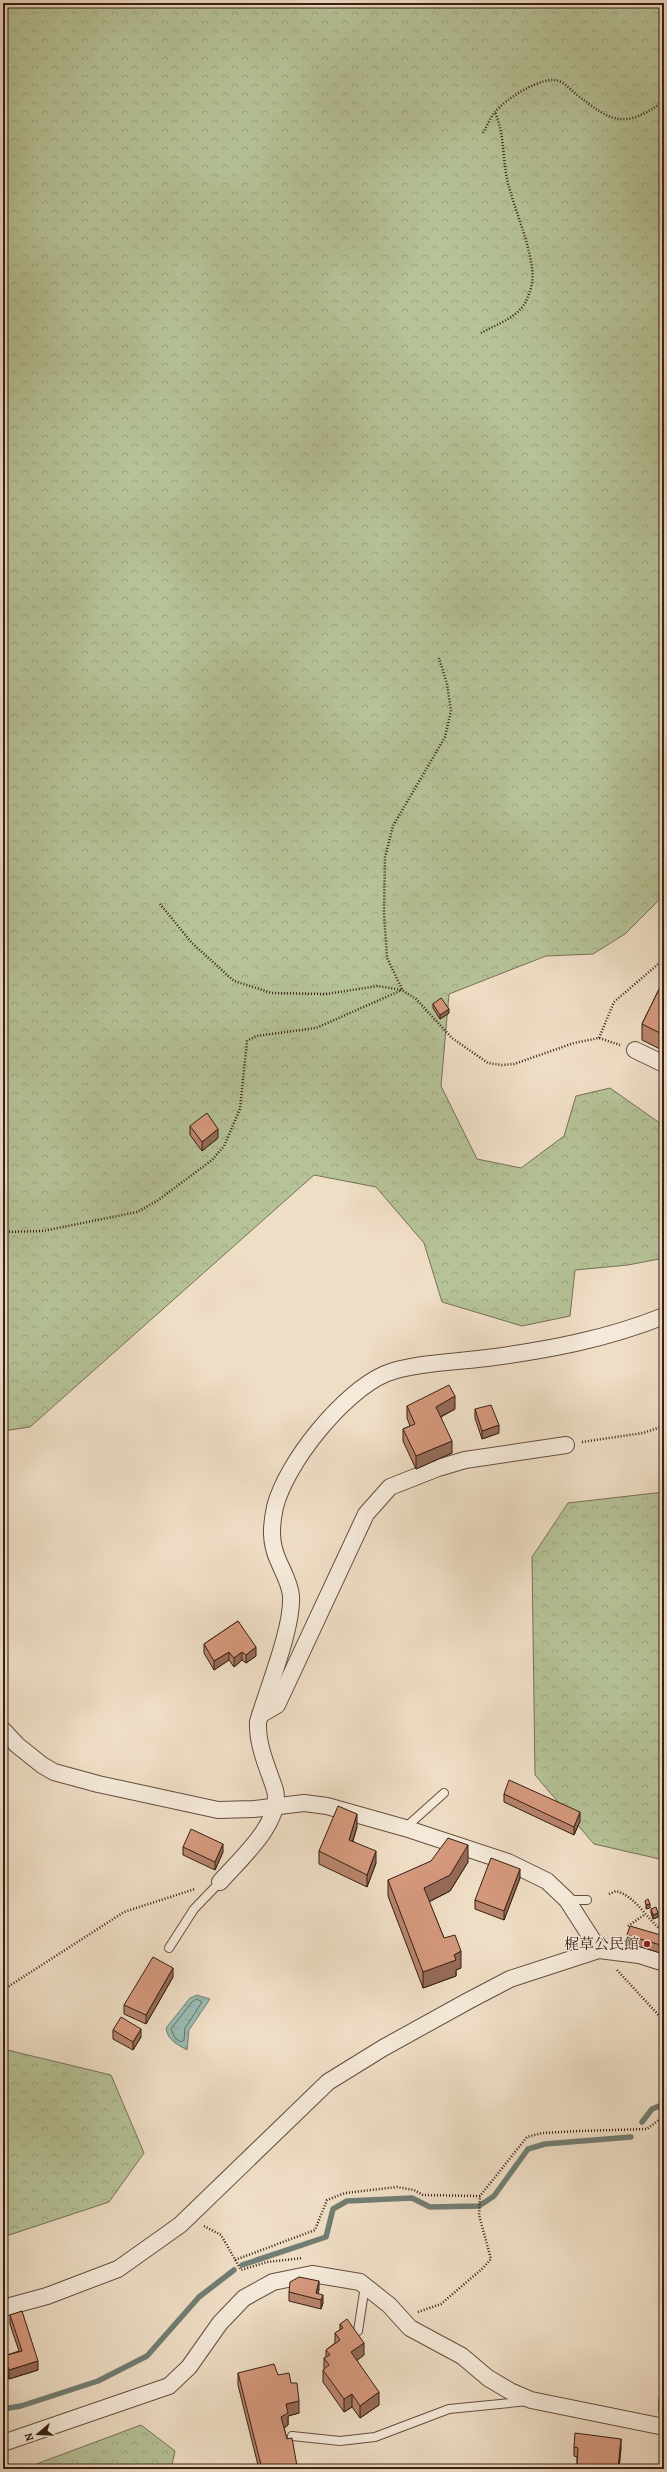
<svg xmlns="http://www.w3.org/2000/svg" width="667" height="2472" font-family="Alegreya,'Noto Serif JP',serif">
  <defs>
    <pattern id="forest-crowns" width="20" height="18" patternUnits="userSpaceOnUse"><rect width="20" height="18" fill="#b6c297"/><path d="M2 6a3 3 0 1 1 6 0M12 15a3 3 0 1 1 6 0" fill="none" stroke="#9da681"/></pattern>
    <pattern id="water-ripples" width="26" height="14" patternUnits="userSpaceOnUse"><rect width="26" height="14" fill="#9abcb2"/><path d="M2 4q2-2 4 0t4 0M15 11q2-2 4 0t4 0" fill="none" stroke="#85a198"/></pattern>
  </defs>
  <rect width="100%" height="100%" fill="#efdec6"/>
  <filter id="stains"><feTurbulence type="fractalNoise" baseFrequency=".005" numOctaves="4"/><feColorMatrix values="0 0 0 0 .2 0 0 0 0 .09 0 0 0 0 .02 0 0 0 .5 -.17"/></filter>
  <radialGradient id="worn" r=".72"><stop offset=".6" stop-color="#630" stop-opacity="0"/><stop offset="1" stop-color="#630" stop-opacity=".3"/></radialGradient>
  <g fill="url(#forest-crowns)" stroke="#767056">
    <polygon points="3,3 664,3 664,895 625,934 593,954 546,956 449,994 441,1086 477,1159 521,1168 564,1136 576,1096 610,1088 664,1126 664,1258 628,1265 575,1270 570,1316 522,1326 442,1302 424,1243 376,1187 314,1175 30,1427 3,1431"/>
    <polygon points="664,1492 664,1860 594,1844 535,1775 532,1557 568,1503"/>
    <polygon points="3,2049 111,2075 144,2153 109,2202 3,2237"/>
    <polygon points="141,2425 175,2451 171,2469 23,2469"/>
  </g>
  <path fill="url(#water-ripples)" stroke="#727d73" d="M197 1995 210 1999 189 2030 187 2050C177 2044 168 2041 166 2028L190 1998Z"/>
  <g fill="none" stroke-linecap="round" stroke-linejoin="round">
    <polygon stroke="#686d63" stroke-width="1" points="197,1999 202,2002 185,2028 184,2040 181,2042 175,2038 171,2029 192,2002"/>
    <g stroke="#727d73" stroke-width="5.5">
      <polyline points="642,2122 652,2109 664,2104"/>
      <polyline points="242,2265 326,2237 333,2209 347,2201 412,2198 430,2207 479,2206 494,2196 528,2149 545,2144 631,2137"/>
      <polyline points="3,2409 21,2406 98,2381 147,2356 199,2297 234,2270"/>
    </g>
    <g stroke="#654e40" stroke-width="10">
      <g id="lane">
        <polyline points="405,1828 444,1793"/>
        <polyline points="567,1900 587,1900"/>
        <polyline points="169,1948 194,1909 220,1882"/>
        <polyline points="358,2331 365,2286"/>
        <polyline points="292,2436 340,2441 375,2437 449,2409 529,2401"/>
      </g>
    </g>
    <g stroke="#654e40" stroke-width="18">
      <g id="street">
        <polyline points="635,1050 664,1064"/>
        <polyline points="260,1715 277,1705 366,1514 390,1487 438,1468 465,1460 566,1445"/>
        <polyline points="3,1730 17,1745 42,1765 54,1772 98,1784 218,1810 254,1809 304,1803 327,1806 405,1828 508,1862 547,1881 567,1900 599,1950"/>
        <path d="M220 1882C240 1859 283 1822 275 1790 268 1768 257 1746 258 1722 267 1690 293 1628 291 1596 290 1583 283 1572 278 1560 270 1542 271 1526 275 1507 286 1463 343 1392 385 1374 411 1363 457 1362 487 1358 548 1350 607 1339 664 1316"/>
        <polyline points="3,2308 47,2296 118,2269 180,2225 328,2082 383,2048 468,2001 510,1979 599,1950 639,1955 664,1963"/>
        <polyline points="3,2443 169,2386 189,2367 220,2323 244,2298 273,2282 312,2274 360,2282 389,2305 410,2328 462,2356 488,2378 510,2391 531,2400 664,2427"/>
      </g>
    </g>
    <g stroke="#371e14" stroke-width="2.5" stroke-dasharray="1 2" stroke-linecap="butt">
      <path d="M483 133C487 126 490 118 495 112 505 99 543 75 559 81 565 83 571 90 576 94 612 122 624 130 664 101"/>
      <path d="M481 333C497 324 520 317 527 299 531 290 534 279 532 269 529 241 515 211 508 183 502 159 505 135 495 112"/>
      <polyline points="160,904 192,943 234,981 272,993 326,994 378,986 402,990 416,999 452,1038 488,1063 502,1065 514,1064 574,1043 599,1038 620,1045"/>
      <polyline points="402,989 387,958 384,913 385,857 393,826 445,737 451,711 447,684 439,658"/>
      <polyline points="599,1038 614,1002 664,959"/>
      <polyline points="3,1232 43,1231 137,1212 157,1201 212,1160 224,1146 240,1109 247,1041 256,1036 316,1028 402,990"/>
      <polyline points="582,1442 643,1433 664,1426"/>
      <path d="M609 1894 616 1891C637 1897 646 1919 664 1932"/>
      <polyline points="628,1926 644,1915"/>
      <polyline points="617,1970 664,2021"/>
      <polyline points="6,1988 124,1912 195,1889"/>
      <polyline points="204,2226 221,2235 241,2270 267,2262 303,2258"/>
      <polyline points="235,2260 315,2230 327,2200 345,2193 397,2187 414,2190 423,2195 480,2196 527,2137 542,2133 580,2131 647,2129 664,2116"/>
      <polyline points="418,2312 441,2304 483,2268 491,2259 479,2215 480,2196"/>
    </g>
    <use href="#lane" stroke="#f5eada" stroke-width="8"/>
    <use href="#street" stroke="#f5eada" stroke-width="16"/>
  </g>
  <g fill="#b7846c" stroke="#371e14">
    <polygon points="664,979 664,1051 642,1040 642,1024"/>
    <polygon points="433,1004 449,1013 440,1019 433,1008"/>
    <polygon points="190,1126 218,1138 202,1151 190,1135"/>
    <polygon points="407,1406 455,1409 441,1417 452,1453 416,1469 403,1441 403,1429 410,1426 407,1418"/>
    <polygon points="475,1409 499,1433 482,1439 475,1418"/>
    <polygon points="238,1621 256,1656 246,1663 242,1660 234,1667 229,1660 214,1670 204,1653 204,1644"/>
    <polygon points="504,1794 580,1821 574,1835 504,1802"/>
    <polygon points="357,1827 353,1841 376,1863 367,1887 319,1864 319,1851"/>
    <polygon points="183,1847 223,1852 215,1870 183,1855"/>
    <polygon points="468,1862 450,1891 429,1902 444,1938 461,1968 456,1970 456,1976 423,1988 388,1896 388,1880"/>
    <polygon points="520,1878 504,1920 475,1909 475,1900"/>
    <polygon points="651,1909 658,1917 653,1919 651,1913"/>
    <polygon points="627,1935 664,1936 664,1954 627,1943"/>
    <polygon points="173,1977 146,2024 124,2014 124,2005"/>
    <polygon points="113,2030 141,2037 133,2050 113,2039"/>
    <polygon points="319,2289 318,2293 323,2303 321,2309 289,2301 289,2292"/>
    <polygon points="10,2315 38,2370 9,2379 4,2365 4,2356 19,2351 10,2324"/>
    <polygon points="340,2324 364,2355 357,2360 379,2405 360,2418 352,2407 344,2412 323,2382 323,2370 324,2369 324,2358 326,2357 326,2350 335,2343 335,2333 340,2330"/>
    <polygon points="238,2373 278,2375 291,2383 299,2413 288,2416 288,2425 284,2428 287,2439 297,2466 297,2469 259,2469 238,2385"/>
    <polygon points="664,2383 664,2414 659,2412 659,2400"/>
    <polygon points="574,2447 621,2447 619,2469 577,2469 577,2457 574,2456"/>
  </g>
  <g fill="#956b58" stroke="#371e14">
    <polygon points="449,1009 449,1013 440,1019 440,1015"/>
    <polygon points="218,1129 218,1138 202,1151 202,1142"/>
    <polygon points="455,1396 455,1409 436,1419 436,1407"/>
    <polygon points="499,1425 499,1433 482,1439 482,1431"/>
    <polygon points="452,1441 452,1453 416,1469 416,1456"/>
    <polygon points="256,1647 256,1656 246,1663 246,1655"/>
    <polygon points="229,1652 229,1660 214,1670 214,1661"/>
    <polygon points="242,1652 242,1660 234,1667 234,1658"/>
    <polygon points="580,1812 580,1821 574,1835 574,1827"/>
    <polygon points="357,1814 357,1827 349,1852 349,1840"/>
    <polygon points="223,1844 223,1852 215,1870 215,1862"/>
    <polygon points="468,1845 468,1862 450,1891 424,1904 424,1888"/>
    <polygon points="376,1851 376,1863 367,1887 367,1875"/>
    <polygon points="520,1869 520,1878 504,1920 504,1911"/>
    <polygon points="650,1904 650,1908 646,1909 646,1905"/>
    <polygon points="658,1913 658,1917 653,1919 653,1915"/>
    <polygon points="461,1951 461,1968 456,1970 456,1976 423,1988 423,1972"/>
    <polygon points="173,1968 173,1977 146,2024 146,2015"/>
    <polygon points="141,2029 141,2037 133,2050 133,2042"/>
    <polygon points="319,2281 319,2289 317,2299 316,2293"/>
    <polygon points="323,2295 323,2303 321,2309 321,2300"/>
    <polygon points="364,2343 364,2355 351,2365 351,2352"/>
    <polygon points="38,2361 38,2370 9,2379 9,2370"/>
    <polygon points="379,2392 379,2405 360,2418 360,2406"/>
    <polygon points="352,2394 352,2407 344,2412 344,2399"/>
    <polygon points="299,2401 299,2413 288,2416 288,2425 281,2430 281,2417 286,2404"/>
    <polygon points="621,2439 621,2447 619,2469 618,2469"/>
  </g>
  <g fill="#d5997d" stroke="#371e14">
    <polygon points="664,979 664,1035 642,1024"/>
    <polygon points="441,998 449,1009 440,1015 433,1004"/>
    <polygon points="207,1113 218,1129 202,1142 190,1126"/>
    <polygon points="449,1385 455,1396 436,1407 452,1441 416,1456 403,1429 415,1424 407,1406"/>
    <polygon points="491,1405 499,1425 482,1431 475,1409"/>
    <polygon points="238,1621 256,1647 246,1655 242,1652 234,1658 229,1652 214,1661 204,1644"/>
    <polygon points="509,1780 580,1812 574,1827 504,1794"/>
    <polygon points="338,1806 357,1814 349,1840 376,1851 367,1875 319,1851"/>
    <polygon points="191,1829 223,1844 215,1862 183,1847"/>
    <polygon points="448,1838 468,1845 450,1875 424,1888 444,1938 455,1935 461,1951 454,1955 456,1960 423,1972 388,1880 431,1861"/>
    <polygon points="491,1858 520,1869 504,1911 475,1900"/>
    <polygon points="648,1899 650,1904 646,1905 645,1901"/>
    <polygon points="656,1907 658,1913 653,1915 651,1909"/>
    <polygon points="630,1926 664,1936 664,1946 627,1935"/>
    <polygon points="153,1957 173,1968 146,2015 124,2005"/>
    <polygon points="121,2017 141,2029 133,2042 113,2030"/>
    <polygon points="299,2277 319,2281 316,2293 323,2295 321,2300 289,2292 290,2282"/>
    <polygon points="22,2311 38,2361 9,2370 4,2356 22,2351 10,2315"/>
    <polygon points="347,2319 364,2343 351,2352 379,2392 360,2406 352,2394 344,2399 323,2370 329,2365 324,2358 330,2355 326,2350 340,2340 335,2333 343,2328 340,2324"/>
    <polygon points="274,2364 278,2375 289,2373 291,2383 297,2383 299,2401 286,2404 288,2413 281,2417 287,2439 292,2438 297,2466 278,2469 262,2469 238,2373"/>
    <polygon points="664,2383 664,2402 659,2400"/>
    <polygon points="575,2433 621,2439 618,2468 577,2465 578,2448 574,2447"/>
  </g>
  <circle fill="#8f2418" stroke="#f5eada" stroke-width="1.5" cx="647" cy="1944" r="4"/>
  <g text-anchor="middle" stroke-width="3" stroke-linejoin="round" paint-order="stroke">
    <g font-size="15" fill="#371e14" stroke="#f5eada" text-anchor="end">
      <text x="639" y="1949">梶草公民館</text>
    </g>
  </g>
  <rect width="667" height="2472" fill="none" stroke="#efdec6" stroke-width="16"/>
  <rect x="4" y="4" width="659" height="2464" fill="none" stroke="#371e14" stroke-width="2"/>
  <rect x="8" y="8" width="651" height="2456" fill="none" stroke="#371e14"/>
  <g transform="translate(38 2434) rotate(251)" stroke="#f5eada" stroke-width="3" paint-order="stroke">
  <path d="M0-3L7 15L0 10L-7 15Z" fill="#371e14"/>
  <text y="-6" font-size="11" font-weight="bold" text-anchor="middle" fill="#371e14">N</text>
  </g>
  <rect width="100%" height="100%" filter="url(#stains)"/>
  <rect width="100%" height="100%" fill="url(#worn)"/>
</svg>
